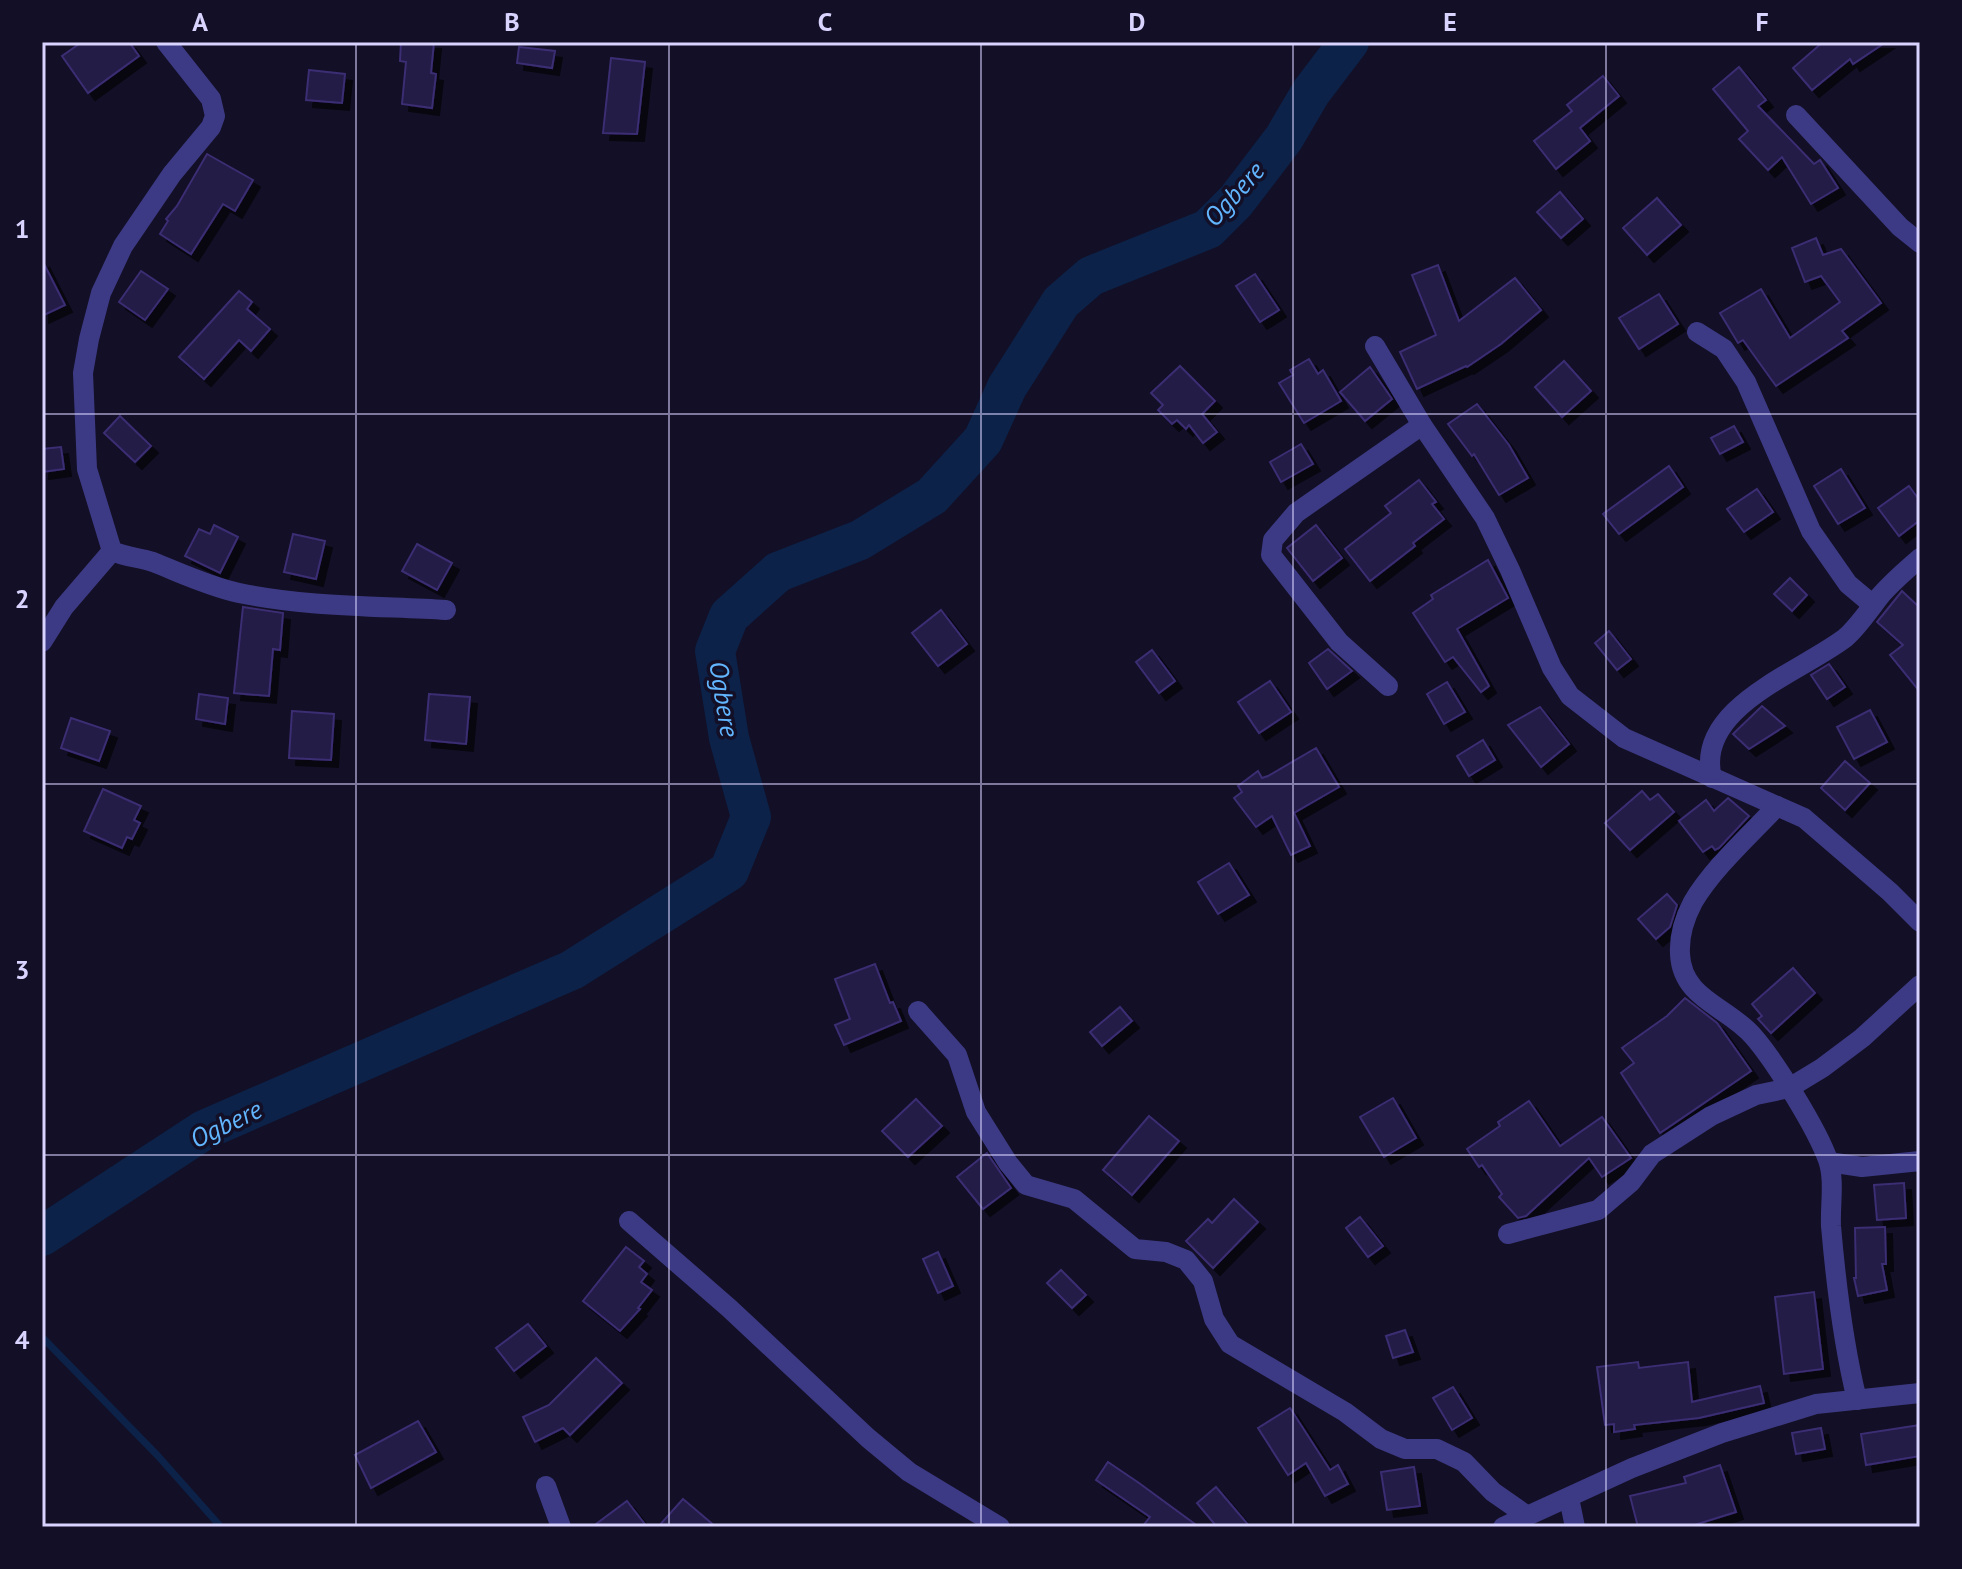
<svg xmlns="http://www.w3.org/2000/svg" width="1962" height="1569" font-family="'PT Sans',sans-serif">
  <defs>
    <filter id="shadow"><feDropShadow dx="7" dy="7" stdDeviation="0" flood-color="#0009"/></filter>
  </defs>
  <rect width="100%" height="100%" fill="#130f26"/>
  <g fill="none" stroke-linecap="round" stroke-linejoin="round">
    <polyline stroke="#0c2248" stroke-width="7" points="42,1337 158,1456 221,1527"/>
    <polyline stroke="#0c2248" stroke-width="40" points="42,1236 204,1130 572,970 729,871 751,817 729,738 715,651 729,616 778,572 860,540 932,496 983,440 1007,387 1061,302 1091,276 1208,229 1236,201 1284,138 1311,92 1349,42"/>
  </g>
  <g fill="#241b47" stroke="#3b2d73" stroke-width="2" filter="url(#shadow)">
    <polygon points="82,42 129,42 139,56 88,93 62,56"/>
    <polygon points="401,42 434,42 431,73 436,74 432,108 402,104 406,62 400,61"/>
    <polygon points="1823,42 1886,42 1853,64 1850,59 1812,90 1793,68"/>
    <polygon points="519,47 555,51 552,68 517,63"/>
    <polygon points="611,58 645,62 637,134 603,133"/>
    <polygon points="1739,67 1766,100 1758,106 1814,164 1820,160 1838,188 1811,204 1782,157 1768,170 1739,139 1748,131 1713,89"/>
    <polygon points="309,70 345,74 342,103 306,100"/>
    <polygon points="1603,76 1619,96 1580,128 1590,141 1556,169 1534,141 1572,111 1567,105"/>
    <polygon points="207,154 253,180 235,211 223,204 191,254 160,234 168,221 166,219 177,206"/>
    <polygon points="1560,192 1583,219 1561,238 1537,212"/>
    <polygon points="1657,198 1681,225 1647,255 1623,228"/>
    <polygon points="1816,238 1823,255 1841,249 1881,303 1842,331 1848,338 1776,386 1743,340 1738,343 1720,313 1761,289 1790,338 1840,302 1821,276 1805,282 1792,248"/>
    <polygon points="42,260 65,305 42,316"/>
    <polygon points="1438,265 1459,321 1515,278 1541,310 1501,344 1467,367 1466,366 1417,389 1400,352 1436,335 1412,275"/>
    <polygon points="141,271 168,289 145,320 119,302"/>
    <polygon points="1255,274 1279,310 1260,322 1236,286"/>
    <polygon points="239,291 252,302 247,309 270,329 251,351 239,340 204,379 179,357"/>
    <polygon points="1659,294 1678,324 1639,349 1619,318"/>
    <polygon points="1309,359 1318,374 1323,370 1341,401 1304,423 1279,383 1293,375 1290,370"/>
    <polygon points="1564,361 1591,391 1562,417 1535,387"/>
    <polygon points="1180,366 1215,401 1202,414 1217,432 1203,443 1189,425 1186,429 1177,420 1172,424 1158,410 1163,405 1151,393"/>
    <polygon points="1370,367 1392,399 1365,421 1340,392"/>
    <polygon points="1477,404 1509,445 1528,478 1499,495 1474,454 1472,456 1448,424"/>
    <polygon points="120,416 151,446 135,462 104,433"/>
    <polygon points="1734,426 1743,442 1720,454 1711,438"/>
    <polygon points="1301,444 1313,464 1281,482 1270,462"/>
    <polygon points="61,447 64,469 42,472 42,449"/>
    <polygon points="1669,466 1683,487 1619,534 1603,514"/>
    <polygon points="1841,469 1865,508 1838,524 1814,486"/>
    <polygon points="1419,480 1436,502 1432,504 1444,519 1413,543 1415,546 1370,581 1345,549 1391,513 1385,506"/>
    <polygon points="1909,486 1920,501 1920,520 1899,536 1878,508"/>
    <polygon points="1757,489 1773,512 1744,532 1727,509"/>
    <polygon points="214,525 238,537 220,573 185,556 199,529 210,534"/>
    <polygon points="1316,525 1342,558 1313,581 1287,548"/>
    <polygon points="293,534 325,541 316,579 284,572"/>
    <polygon points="417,544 452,563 437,590 402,571"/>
    <polygon points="1488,560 1508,598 1457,629 1489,686 1481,692 1453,657 1445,662 1413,613 1433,599 1431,595"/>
    <polygon points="1790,578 1807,595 1792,611 1774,594"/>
    <polygon points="1902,591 1920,608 1920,692 1890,655 1903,645 1877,622"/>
    <polygon points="243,607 283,613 280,650 273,649 269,696 234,693"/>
    <polygon points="941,610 967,644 938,666 912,633"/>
    <polygon points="1609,631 1631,659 1617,670 1595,643"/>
    <polygon points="1328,649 1352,671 1327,689 1309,663"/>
    <polygon points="1152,650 1175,681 1159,693 1136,662"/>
    <polygon points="1829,664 1845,687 1827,699 1811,675"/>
    <polygon points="1270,681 1291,712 1259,733 1238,702"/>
    <polygon points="1447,682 1465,712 1444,724 1427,694"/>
    <polygon points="199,694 228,698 225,724 196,719"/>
    <polygon points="429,694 470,697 466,744 425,740"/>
    <polygon points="1762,706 1785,726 1749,749 1733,734"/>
    <polygon points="1540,707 1569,744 1541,767 1508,725"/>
    <polygon points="1870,710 1887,742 1854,759 1837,727"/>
    <polygon points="292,711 334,714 331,760 289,758"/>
    <polygon points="71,718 110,731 99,761 61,748"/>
    <polygon points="1483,740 1495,760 1469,776 1457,756"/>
    <polygon points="1316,748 1339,787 1294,813 1310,846 1291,855 1272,816 1256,827 1234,798 1242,792 1238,786 1258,771 1262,778 1268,776"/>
    <polygon points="1845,761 1870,783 1845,810 1821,788"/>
    <polygon points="103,789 141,806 134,820 140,823 132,839 127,837 122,848 84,831"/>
    <polygon points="1642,791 1650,800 1658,794 1674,812 1630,850 1605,823"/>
    <polygon points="1728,798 1749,816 1719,848 1715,850 1712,846 1703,852 1679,821 1706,800 1714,811"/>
    <polygon points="1229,863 1249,895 1218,914 1198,882"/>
    <polygon points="1667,894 1677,905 1670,927 1656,939 1638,919"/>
    <polygon points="875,964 890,1003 893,1002 901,1021 844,1045 835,1025 850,1019 835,979"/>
    <polygon points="1793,968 1815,993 1771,1033 1758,1019 1762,1016 1752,1004"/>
    <polygon points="1685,998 1717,1023 1751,1071 1660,1133 1621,1073 1634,1063 1622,1048 1667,1016"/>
    <polygon points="1120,1007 1132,1021 1102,1046 1090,1032"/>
    <polygon points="1393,1098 1416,1138 1384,1157 1360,1117"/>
    <polygon points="916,1099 942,1126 908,1157 882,1131"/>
    <polygon points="1529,1101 1560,1146 1602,1117 1631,1158 1602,1177 1589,1158 1526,1216 1518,1218 1499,1197 1502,1194 1482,1165 1479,1167 1467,1149 1500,1126 1498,1122"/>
    <polygon points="1149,1116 1179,1141 1132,1195 1103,1170"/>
    <polygon points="987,1153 1011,1188 983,1209 957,1177"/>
    <polygon points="1904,1183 1906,1218 1877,1220 1874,1185"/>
    <polygon points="1234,1199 1258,1222 1213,1268 1186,1241 1208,1219 1212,1223"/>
    <polygon points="1360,1217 1383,1246 1368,1257 1346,1228"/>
    <polygon points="1885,1227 1886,1264 1882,1264 1887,1290 1858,1296 1854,1278 1856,1278 1855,1228"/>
    <polygon points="626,1247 644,1261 639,1267 647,1274 641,1282 652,1290 638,1308 640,1309 620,1331 583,1301"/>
    <polygon points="938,1252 953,1286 938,1293 923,1259"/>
    <polygon points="1061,1270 1086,1295 1072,1308 1047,1283"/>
    <polygon points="1814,1292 1823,1369 1784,1374 1775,1297"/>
    <polygon points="528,1324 546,1346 514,1371 496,1348"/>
    <polygon points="1405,1330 1413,1352 1393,1358 1386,1336"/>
    <polygon points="596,1358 622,1383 570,1435 563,1428 535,1442 523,1417 549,1405"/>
    <polygon points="1638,1362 1639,1368 1688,1362 1692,1402 1760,1386 1764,1403 1699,1418 1634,1425 1635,1429 1614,1432 1614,1424 1605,1425 1597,1367"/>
    <polygon points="1453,1387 1472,1418 1452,1430 1433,1398"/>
    <polygon points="1290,1408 1330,1470 1338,1465 1348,1484 1325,1496 1306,1463 1288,1475 1258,1428"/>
    <polygon points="418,1421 436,1452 371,1488 355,1455"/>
    <polygon points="1920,1425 1920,1456 1866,1465 1861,1434"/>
    <polygon points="1821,1428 1825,1449 1796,1454 1792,1433"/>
    <polygon points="1108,1462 1139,1483 1199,1527 1142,1527 1150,1517 1096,1480"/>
    <polygon points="1720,1465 1736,1512 1688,1527 1638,1527 1630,1496 1686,1483 1684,1477"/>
    <polygon points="1414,1467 1420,1506 1387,1510 1381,1472"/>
    <polygon points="1216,1487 1250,1527 1217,1527 1197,1503"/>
    <polygon points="683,1499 716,1527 658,1527"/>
    <polygon points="627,1501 647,1527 592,1527"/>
  </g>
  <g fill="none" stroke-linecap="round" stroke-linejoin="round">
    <g stroke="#3d3a85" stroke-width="20">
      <path d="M166 42 211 99 215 116 211 127 172 174 123 246 101 293 89 339 83 373 87 469 112 551C128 558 139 557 153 562 181 573 208 586 239 593 306 607 378 606 446 610"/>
      <polyline points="1796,115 1900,227 1920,243"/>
      <polyline points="1697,332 1724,349 1746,382 1811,531 1848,584 1873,605"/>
      <polyline points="1375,346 1422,425 1485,518 1510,570 1552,668 1570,696 1624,738 1804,818 1890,892 1920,922"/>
      <polyline points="42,642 64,607 112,551"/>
      <polyline points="1388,686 1339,642 1271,555 1273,540 1296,513 1422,425"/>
      <path d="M1712 778C1694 708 1799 673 1845 638 1858 627 1869 610 1880 596 1892 582 1906 570 1920 558"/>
      <path d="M1777 806C1750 835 1713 868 1693 902 1685 917 1679 936 1680 954 1682 999 1727 1006 1753 1036 1775 1061 1817 1129 1828 1160 1835 1180 1830 1205 1831 1226 1836 1284 1843 1343 1857 1400"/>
      <polyline points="918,1011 957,1055 976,1112 1008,1163 1026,1185 1074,1199 1135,1249 1166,1252 1186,1260 1203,1281 1214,1319 1230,1344 1345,1412 1381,1439 1405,1449 1437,1449 1464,1462 1493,1492 1526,1515"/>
      <polyline points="1829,1162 1862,1167 1920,1161"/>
      <polyline points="629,1221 729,1308 868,1438 909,1472 1000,1527"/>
      <polyline points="1508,1234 1598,1210 1631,1182 1652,1154 1711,1116 1756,1095 1789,1088 1822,1068 1862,1038 1920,985"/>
      <polyline points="546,1486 561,1527"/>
      <polyline points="1569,1498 1575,1527"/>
      <polyline points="1503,1527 1632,1468 1722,1433 1816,1404 1920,1393"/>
    </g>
  </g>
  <path fill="none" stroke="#d9d4ff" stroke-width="2" stroke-opacity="0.55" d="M356 42V1527M669 42V1527M981 42V1527M1293 42V1527M1606 42V1527M42 414H1920M42 784H1920M42 1155H1920"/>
  <g text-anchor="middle" stroke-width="7" stroke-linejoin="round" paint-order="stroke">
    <g font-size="26" font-style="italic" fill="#62b6ff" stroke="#130f26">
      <text transform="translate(1234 194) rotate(-48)" y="9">Ogbere</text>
      <text transform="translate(724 699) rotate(81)" y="9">Ogbere</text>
      <text transform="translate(226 1124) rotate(-26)" y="9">Ogbere</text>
    </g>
  </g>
  <rect width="1962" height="1569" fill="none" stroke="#130f26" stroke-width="88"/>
  <rect x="44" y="44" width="1874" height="1481" fill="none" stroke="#d9d4ff" stroke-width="3"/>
  <g font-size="26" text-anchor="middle" font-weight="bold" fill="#d9d4ff">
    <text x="200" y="31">A</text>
    <text x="512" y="31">B</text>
    <text x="825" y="31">C</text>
    <text x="1137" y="31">D</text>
    <text x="1450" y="31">E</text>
    <text x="1762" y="31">F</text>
    <text x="22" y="238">1</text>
    <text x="22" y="608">2</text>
    <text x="22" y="979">3</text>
    <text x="22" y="1349">4</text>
  </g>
</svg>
